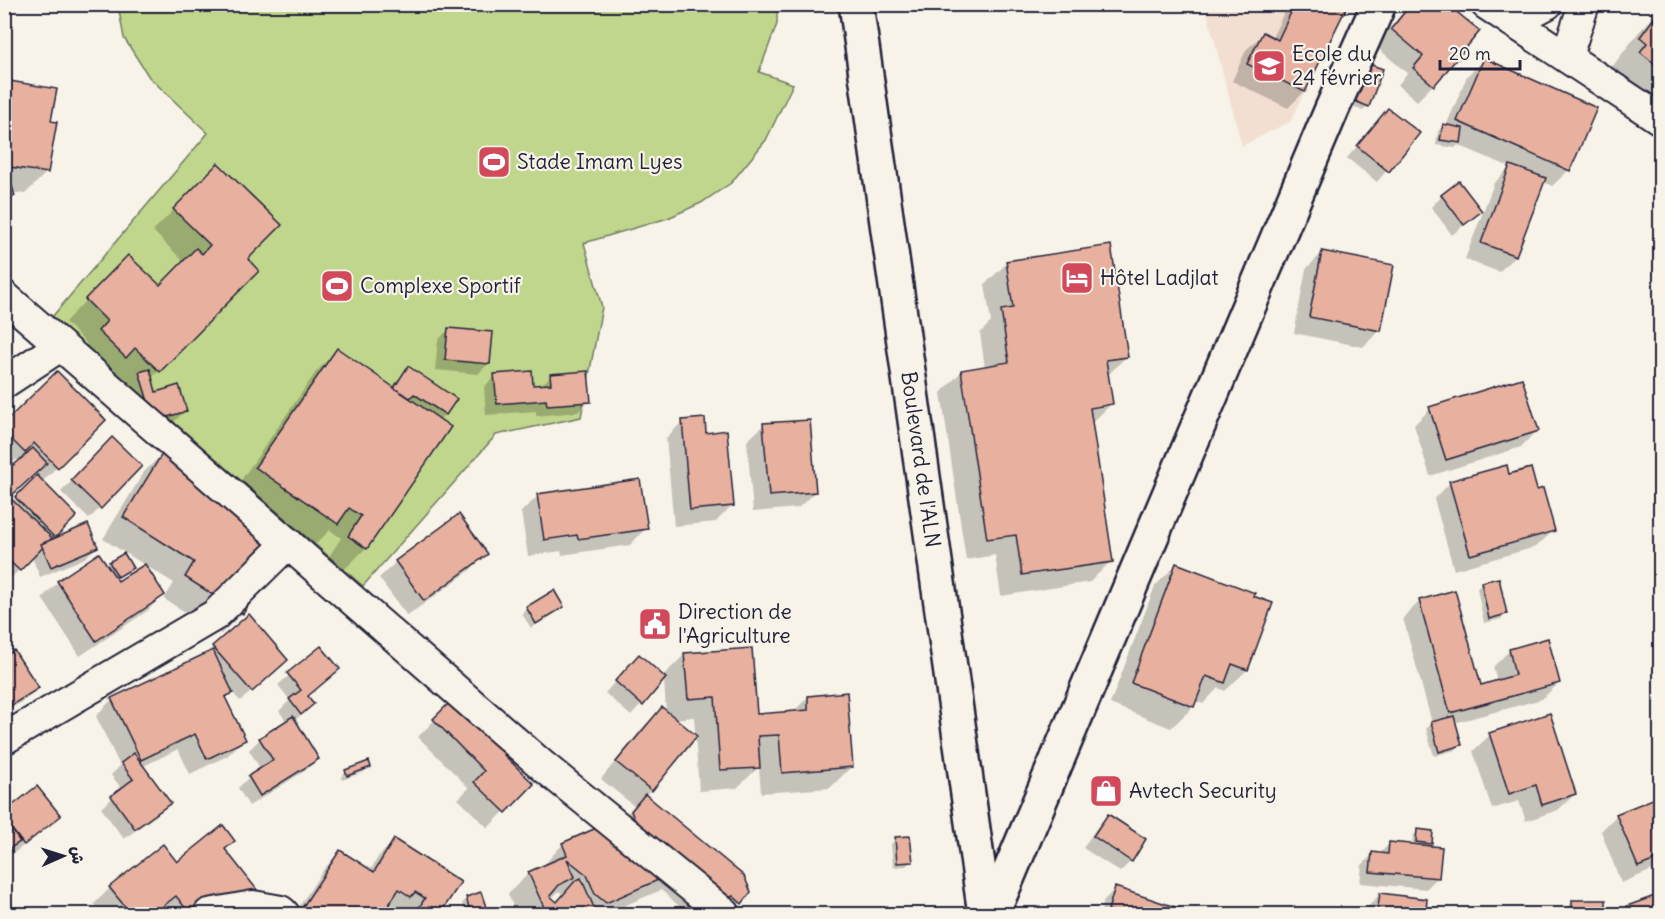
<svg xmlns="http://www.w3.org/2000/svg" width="1665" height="919" font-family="Delius,'Playpen Sans Arabic',sans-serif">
  <rect width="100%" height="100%" fill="#f7f3e8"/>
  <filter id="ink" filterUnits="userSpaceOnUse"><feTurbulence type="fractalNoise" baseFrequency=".0167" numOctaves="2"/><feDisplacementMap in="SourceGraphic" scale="12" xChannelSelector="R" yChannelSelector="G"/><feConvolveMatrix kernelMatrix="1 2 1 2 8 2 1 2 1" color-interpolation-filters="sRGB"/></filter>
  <g filter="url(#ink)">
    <polygon fill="#f2dfd2" points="1205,5 1343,5 1291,121 1242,146"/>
    <polygon fill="#c0d68c" stroke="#717c64" stroke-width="1.5" points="118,5 777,5 777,24 759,72 793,84 766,140 731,183 701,203 668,218 584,243 602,307 581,417 496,435 363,586 52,317 208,133 149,77 124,38"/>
    <g fill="#0003" fill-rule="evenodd">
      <polygon points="1288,4 1346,4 1304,92 1288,108 1232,81 1246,50 1263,34 1272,38"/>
      <polygon points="1410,4 1445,4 1433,85 1417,101 1398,85 1407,73 1375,46"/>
      <polygon points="1660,10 1660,119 1612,82 1619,73 1612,67 1638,33"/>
      <polygon points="1484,60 1569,170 1552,186 1543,182 1515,256 1499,272 1465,259 1494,183 1510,167 1458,145 1455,148 1436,145 1438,131 1443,126 1446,126 1467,76"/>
      <polygon points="1364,71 1368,106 1363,111 1351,106"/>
      <polygon points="4,81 49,122 46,173 25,194 12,192 13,195 4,201"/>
      <polygon points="1388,110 1418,133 1377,182 1347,158"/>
      <polygon points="218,165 246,259 257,271 151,379 155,394 185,411 174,422 143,431 129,383 113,368 103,378 78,353 87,344 65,322 107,278 159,287 184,262 153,231"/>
      <polygon points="1442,196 1480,211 1452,235 1431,207"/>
      <polygon points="1322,253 1380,330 1363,347 1294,333 1306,269"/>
      <polygon points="1007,263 1127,356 1107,376 1111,404 1091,424 1111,561 1090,582 1001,596 995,555 966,560 941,393 962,371 985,368 980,333 991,322 985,284"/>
      <polygon points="449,329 489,363 478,374 435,370 438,340"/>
      <polygon points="337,350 391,388 408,368 445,414 438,421 366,548 345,569 328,558 341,538 330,530 316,544 235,489 316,372"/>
      <polygon points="495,376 532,387 540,386 551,376 589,401 578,412 536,416 536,411 486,415 484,387"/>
      <polygon points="1430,409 1537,430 1521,447 1430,476 1414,425"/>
      <path d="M104 420 42 482 75 516 49 542 96 547 85 558 40 577 32 557 8 581 4 577V425ZM17 459 20 462 14 467 11 464ZM33 475 36 478 12 502 8 498Z"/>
      <polygon points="682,422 705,434 732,505 716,522 674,526 666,438"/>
      <polygon points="764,425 815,492 798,508 753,512 747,441"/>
      <polygon points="101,450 100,508 89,519 61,492"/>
      <polygon points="165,451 242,613 221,634 164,599 174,583 103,539 144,472"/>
      <polygon points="1508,476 1536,491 1553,531 1536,547 1454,570 1434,499 1450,483"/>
      <polygon points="538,496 646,528 630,545 562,555 561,551 528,556 521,512"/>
      <polygon points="458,516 486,554 469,571 407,616 379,578 396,562"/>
      <polygon points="110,563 131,568 115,579 118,583 163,595 147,611 80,656 42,598 58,582 107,567"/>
      <polygon points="1176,565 1247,670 1225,691 1218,688 1203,704 1195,701 1193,707 1171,728 1110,704 1155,586"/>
      <polygon points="1482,583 1506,614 1501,619 1484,623 1477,588"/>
      <polygon points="1420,601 1480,686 1497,682 1493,667 1510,650 1559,683 1542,699 1454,723 1461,745 1455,750 1434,756 1426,729 1432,723 1403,618"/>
      <polygon points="562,607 531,628 522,614 527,609"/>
      <polygon points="213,647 276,671 240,701 232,692 224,699 244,740 227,756 190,774 178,749 142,767 169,803 158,814 124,839 101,808 122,789 111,775 120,766 96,716 112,699 205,655"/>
      <polygon points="321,648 301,715 294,721 317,759 306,770 249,806 238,788 249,777 261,770 249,750 260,739 287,722 279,711 290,700 278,685"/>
      <path d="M685 654 756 715 793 712 808 697 851 767 830 788 761 793 759 767 737 788 699 791 694 717 674 719 651 790 645 796 741 903 729 914H688L661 890 605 914H516L508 894 529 873 542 867 563 844 622 819 634 806 601 779 645 725 662 709 666 713 664 679 631 716 605 693 628 667 662 677ZM559 891 563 895 555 902 551 899Z"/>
      <polygon points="4,658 37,688 26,699 4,713"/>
      <polygon points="469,685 502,755 531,784 488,828 458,799 469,788 418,737"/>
      <polygon points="1490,735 1575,794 1558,810 1526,821 1519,801 1492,809 1473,751"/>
      <polygon points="369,767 364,772 342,780 341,777 346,771"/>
      <polygon points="1660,798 1660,867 1621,883 1601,831 1617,815"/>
      <polygon points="4,814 59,816 13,854 9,850 4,852"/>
      <polygon points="1108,816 1131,861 1120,872 1083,848 1097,827"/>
      <polygon points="1418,831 1431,843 1427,847 1438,877 1426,889 1360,883 1362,865 1373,854 1379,854 1390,843 1412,845 1413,836"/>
      <polygon points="896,839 911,861 906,866 893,867 891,844"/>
      <polygon points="233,841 224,850 230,914 161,914 159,912 155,914 102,914 94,904 110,888"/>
      <polygon points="394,841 459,883 439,914 408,914 398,908 394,912 386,907 381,914 294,914 324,869 340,852 370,871 378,857"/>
      <polygon points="1115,889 1179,910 1178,914 1100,914 1104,900"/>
      <polygon points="1380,894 1430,912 1429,914 1359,914 1364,914 1364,911"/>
      <polygon points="1660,896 1660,914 1621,914 1628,907"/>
      <polygon points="467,898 485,909 480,914 465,914 462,904"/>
      <polygon points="1605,901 1605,914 1562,914 1573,902"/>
      <polygon points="87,910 91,914 81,914"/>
    </g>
    <g fill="#e8b19f" stroke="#22223b" stroke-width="1.5">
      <polygon points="1295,4 1348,4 1305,92 1247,64 1263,32 1278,40"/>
      <polygon points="1411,4 1447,4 1480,31 1434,86 1413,68 1423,56 1391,29"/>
      <polygon points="1660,10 1660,68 1640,52 1647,43 1640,37"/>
      <polygon points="1484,58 1597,108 1570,171 1457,121"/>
      <polygon points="1369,64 1383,69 1369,107 1355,101"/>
      <polygon points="4,80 57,89 51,121 57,122 48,173 4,166"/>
      <polygon points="1388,108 1420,133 1389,172 1357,146"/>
      <polygon points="1443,124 1463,128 1461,143 1440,140"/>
      <polygon points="218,163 282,225 248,259 259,271 160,372 135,348 126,358 98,331 107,321 85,299 128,255 160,285 196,248 202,254 210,245 173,209"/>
      <polygon points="1510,165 1546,178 1516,256 1481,243"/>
      <polygon points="1459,181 1482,211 1464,225 1441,195"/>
      <polygon points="12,186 15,196 4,198 4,187"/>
      <polygon points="1111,245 1128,357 1106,360 1113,404 1090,408 1113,562 1022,575 1016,535 987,539 961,370 1009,362 1001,310 1013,308 1006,261"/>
      <polygon points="1322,251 1394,265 1381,331 1309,317"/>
      <polygon points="448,328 493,332 490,364 445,360"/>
      <polygon points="337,348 451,427 367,549 348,536 361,516 349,508 338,524 255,467"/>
      <polygon points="408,366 457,399 446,415 414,394 410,398 394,388"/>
      <polygon points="150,369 156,392 179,385 187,411 154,421 139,372"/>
      <polygon points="57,371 106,420 58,468 34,443 25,453 4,432 4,423"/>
      <polygon points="532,371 533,385 551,384 550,374 588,371 591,402 547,405 546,400 497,404 494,374"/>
      <polygon points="1522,378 1539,431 1446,460 1429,407"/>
      <polygon points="705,418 706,433 727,430 734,506 690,510 682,420"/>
      <polygon points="810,420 816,492 769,496 763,423"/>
      <polygon points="112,437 142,466 101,509 71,480"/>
      <polygon points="33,448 47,463 9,498 4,493 4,455 14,465"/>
      <polygon points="165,449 288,542 243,614 185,577 194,562 123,517"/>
      <polygon points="1507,465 1509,474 1531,468 1537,490 1543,488 1555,531 1470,555 1449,481"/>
      <polygon points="37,475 77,516 55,538 15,497"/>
      <polygon points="640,479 648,529 578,539 577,535 544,540 537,494"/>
      <polygon points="7,495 52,538 20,571 4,556 4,498"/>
      <polygon points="459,514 488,554 424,601 395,561"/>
      <polygon points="88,524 98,547 51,567 41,544"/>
      <polygon points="99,553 118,581 145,564 165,595 96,641 57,581"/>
      <polygon points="124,553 133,568 118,577 109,562"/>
      <polygon points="1176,563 1255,593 1253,596 1273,603 1248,670 1232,664 1225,683 1206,676 1194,707 1131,683"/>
      <polygon points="1499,578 1507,614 1489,619 1481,582"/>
      <polygon points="554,590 564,607 536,624 526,607"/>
      <polygon points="1455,590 1481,685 1515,675 1509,649 1548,638 1560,683 1450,713 1419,600"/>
      <polygon points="249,614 288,660 252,692 212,646"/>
      <polygon points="321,646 340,669 308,696 314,704 301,715 289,699 301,690 287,673"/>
      <polygon points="752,648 757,714 808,710 808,696 847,692 853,767 782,773 779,735 758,736 760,768 720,770 715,697 688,699 684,653"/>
      <polygon points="14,650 39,688 4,710 4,656"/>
      <polygon points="213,650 233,693 225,697 246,740 207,759 195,734 141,760 111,698"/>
      <polygon points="639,654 666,678 643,706 615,681"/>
      <polygon points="469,683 523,736 504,755 534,784 506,813 474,782 484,771 433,719"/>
      <polygon points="662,707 697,736 652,791 616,762"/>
      <polygon points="1550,713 1576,794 1542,805 1536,785 1509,794 1489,733"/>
      <polygon points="293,716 319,759 260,796 248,776 273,760 259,738"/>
      <polygon points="1454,716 1462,745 1439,752 1431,722"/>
      <polygon points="134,753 171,803 135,829 111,796 133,779 121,763"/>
      <polygon points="369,761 371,767 347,776 345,770"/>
      <polygon points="37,786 61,816 24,845 4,819 4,812"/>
      <polygon points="645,794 744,876 751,892 742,904 733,896 719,902 683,869 606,903 595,894 587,875 567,859 575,877 559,885 550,896 557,902 575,881 581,878 596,912 590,914 547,914 528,872 567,855 562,843 624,816 638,828 631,811"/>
      <polygon points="1660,796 1660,858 1638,867 1616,814"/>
      <polygon points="1108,814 1146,839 1132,862 1093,836"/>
      <polygon points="223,825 235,841 225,849 258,891 228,914 200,907 190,914 176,896 153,914 131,914 109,887 163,844 177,862"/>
      <polygon points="10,827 20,842 4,852 4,830"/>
      <polygon points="1417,829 1433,831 1432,844 1416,842"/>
      <polygon points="910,836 913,862 897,863 895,837"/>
      <polygon points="394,839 461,882 440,914 423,914 417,911 425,898 415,892 411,897 399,889 383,914 298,914 340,850 374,872"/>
      <polygon points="1389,842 1442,847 1439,878 1370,872 1372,852 1388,854"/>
      <polygon points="1115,887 1181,909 1179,914 1121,914 1108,910"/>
      <polygon points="481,892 487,910 471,914 466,897"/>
      <polygon points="1380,893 1427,899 1426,910 1431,911 1431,914 1359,914 1359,912 1377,914"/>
      <polygon points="1660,894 1660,914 1630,914 1627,906"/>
      <polygon points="1572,900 1606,900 1606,914 1623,914 1572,914"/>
    </g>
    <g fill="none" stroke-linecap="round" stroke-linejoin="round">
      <g stroke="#22223b" stroke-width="34">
        <g id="minor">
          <polyline points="1486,4 1660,119"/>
          <polyline points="1513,22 1547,4"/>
          <polyline points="1567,56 1584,4"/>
          <polyline points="4,296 543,766 725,914"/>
          <polyline points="4,383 60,346"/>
          <polyline points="4,739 215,615 288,543"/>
          <polyline points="209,914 253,906 281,911 284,914"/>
        </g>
      </g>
      <g stroke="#22223b" stroke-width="38">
        <polyline id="tertiary" points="992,914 1332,109 1379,4"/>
      </g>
      <g stroke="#22223b" stroke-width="38">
        <g id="primary">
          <path id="s1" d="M856 4 985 914"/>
        </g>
      </g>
      <use href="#minor" stroke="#f7f3e8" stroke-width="30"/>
      <use href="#tertiary" stroke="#f7f3e8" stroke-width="33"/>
      <use href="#primary" stroke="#f7f3e8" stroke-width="33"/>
    </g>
  </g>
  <defs>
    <g id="school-square" transform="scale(1.725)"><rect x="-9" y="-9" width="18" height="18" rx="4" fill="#d1495b" stroke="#f7f3e8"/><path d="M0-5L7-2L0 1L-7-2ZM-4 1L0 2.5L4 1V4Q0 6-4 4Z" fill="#fff"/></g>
    <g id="stadium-square" transform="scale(1.725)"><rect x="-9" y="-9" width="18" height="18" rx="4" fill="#d1495b" stroke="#f7f3e8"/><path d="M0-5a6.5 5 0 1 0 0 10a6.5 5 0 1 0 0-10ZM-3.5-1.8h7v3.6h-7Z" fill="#fff"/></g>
    <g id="hotel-square" transform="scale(1.725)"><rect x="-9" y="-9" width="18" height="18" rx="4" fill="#d1495b" stroke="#f7f3e8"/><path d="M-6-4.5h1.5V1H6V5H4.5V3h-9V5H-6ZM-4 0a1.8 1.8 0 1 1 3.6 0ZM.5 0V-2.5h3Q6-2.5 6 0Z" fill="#fff"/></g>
    <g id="civic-square" transform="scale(1.725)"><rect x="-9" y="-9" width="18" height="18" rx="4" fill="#d1495b" stroke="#f7f3e8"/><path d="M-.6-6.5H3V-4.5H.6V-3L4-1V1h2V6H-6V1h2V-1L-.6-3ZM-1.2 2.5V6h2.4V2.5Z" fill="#fff"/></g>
    <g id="shop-square" transform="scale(1.725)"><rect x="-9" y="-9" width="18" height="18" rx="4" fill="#d1495b" stroke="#f7f3e8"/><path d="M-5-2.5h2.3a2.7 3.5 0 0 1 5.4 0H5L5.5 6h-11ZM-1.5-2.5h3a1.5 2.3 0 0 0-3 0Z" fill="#fff"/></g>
  </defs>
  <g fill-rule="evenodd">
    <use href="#school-square" x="1269" y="66"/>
    <use href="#stadium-square" x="494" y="162"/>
    <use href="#hotel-square" x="1077" y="278"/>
    <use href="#stadium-square" x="337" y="286"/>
    <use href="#civic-square" x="655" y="624"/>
    <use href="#shop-square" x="1106" y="791"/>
  </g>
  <g text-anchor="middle" stroke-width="4.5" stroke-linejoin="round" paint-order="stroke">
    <g font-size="21" fill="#22223b" stroke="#f7f3e8" text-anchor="start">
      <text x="1292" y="61">Ecole du<tspan x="1292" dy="24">24 février</tspan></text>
      <text x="517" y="169">Stade Imam Lyes</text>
      <text x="1100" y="285">Hôtel Ladjlat</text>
      <text x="360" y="293">Complexe Sportif</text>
      <text x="678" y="619">Direction de<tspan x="678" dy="24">l'Agriculture</tspan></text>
      <text x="1129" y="798">Avtech Security</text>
    </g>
    <g font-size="21" fill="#22223b" stroke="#f7f3e8">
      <text dy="7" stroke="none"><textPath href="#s1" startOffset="460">Boulevard de l'ALN</textPath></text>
    </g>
  </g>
  <rect width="1665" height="919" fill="none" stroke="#f7f3e8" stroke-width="24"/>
  <rect x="12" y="12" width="1641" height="895" fill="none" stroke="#22223b" stroke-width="2" filter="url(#ink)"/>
  <g transform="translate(63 856) rotate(87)" stroke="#f7f3e8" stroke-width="4.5" paint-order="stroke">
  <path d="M0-4.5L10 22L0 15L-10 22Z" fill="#22223b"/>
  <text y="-9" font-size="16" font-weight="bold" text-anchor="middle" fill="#22223b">ش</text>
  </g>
  <path d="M1440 60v9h80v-9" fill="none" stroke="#22223b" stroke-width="3"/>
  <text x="1449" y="60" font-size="18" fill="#22223b" stroke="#f7f3e8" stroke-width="4.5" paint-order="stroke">20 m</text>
</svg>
